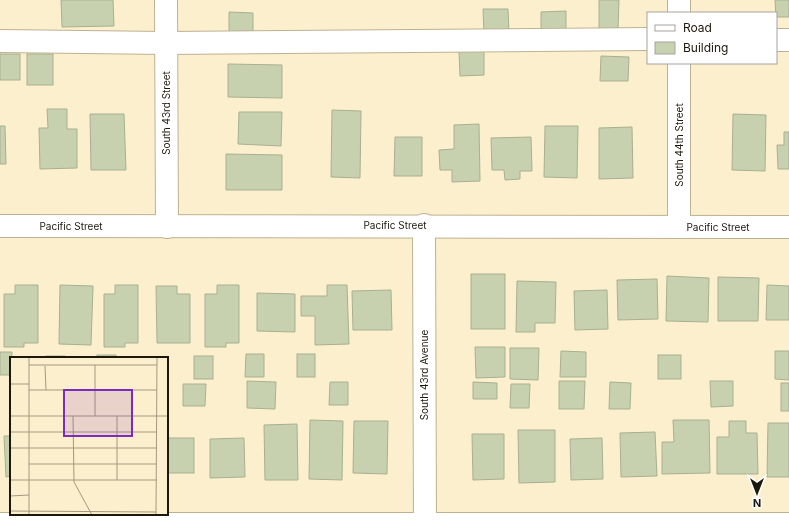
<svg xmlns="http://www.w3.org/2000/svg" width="789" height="525" font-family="Inter,sans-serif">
  <rect width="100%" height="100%" fill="#fcefcd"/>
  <g fill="#c8d1af" stroke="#a8b08f">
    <polygon points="61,0 113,0 114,26 62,27"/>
    <polygon points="599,0 619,0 618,30 599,30"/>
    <polygon points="775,0 789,0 789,17 776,17"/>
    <polygon points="483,9 508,9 509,33 484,34"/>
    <polygon points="566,11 566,36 541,36 541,12"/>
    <polygon points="229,12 253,13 253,34 229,34"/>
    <polygon points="459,51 484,51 484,75 460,76"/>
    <rect x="0" y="54" width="20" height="26"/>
    <rect x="27" y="54" width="26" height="31"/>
    <polygon points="601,56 629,57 628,81 600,81"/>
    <polygon points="228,64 282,65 282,98 228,97"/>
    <polygon points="47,109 67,109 67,129 77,129 77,168 40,169 39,128 48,128"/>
    <polygon points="332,110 361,111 360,178 331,177"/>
    <polygon points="239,112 282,112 281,146 238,144"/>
    <polygon points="90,114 124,114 126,170 91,170"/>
    <polygon points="733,114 766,115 765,171 732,170"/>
    <polygon points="479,124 480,181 452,182 452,170 440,170 439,150 454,149 454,125"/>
    <polygon points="0,126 5,126 6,164 0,164"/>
    <polygon points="545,126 578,126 577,178 544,177"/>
    <polygon points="632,127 633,178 599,179 599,128"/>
    <polygon points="784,132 789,132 789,169 778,169 777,145 784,145"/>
    <polygon points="395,137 422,137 422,176 394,176"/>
    <polygon points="531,137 532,171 520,171 520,179 505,180 504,170 492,170 491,138"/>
    <polygon points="226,154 282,155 282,190 226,190"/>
    <rect x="471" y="274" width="34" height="55"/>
    <polygon points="667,276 709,278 708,322 666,321"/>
    <polygon points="718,277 759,278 758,321 718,321"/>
    <polygon points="657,279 658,319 618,320 617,280"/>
    <polygon points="517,281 556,282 555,323 535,323 535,332 516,332"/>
    <polygon points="15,285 38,285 38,343 24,343 24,347 4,347 4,294 15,294"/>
    <polygon points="60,285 93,286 91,345 59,344"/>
    <polygon points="115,285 138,285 138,343 125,343 125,347 104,347 104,294 115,294"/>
    <polygon points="217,285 239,285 239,343 226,343 226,347 205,347 205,294 217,294"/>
    <polygon points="327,285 347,285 349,344 315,345 315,316 301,316 301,296 327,296"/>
    <polygon points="767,285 789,286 789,320 766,320"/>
    <polygon points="156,286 177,286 177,294 190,294 190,343 157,343"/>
    <polygon points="391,290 392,330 353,330 352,291"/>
    <polygon points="607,290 608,329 575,330 574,291"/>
    <polygon points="257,293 295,294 295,332 257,331"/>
    <polygon points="475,347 505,347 505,377 476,378"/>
    <polygon points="510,348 539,348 538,380 510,379"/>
    <polygon points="561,351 586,352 586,377 560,377"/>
    <polygon points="775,351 789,351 789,380 775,379"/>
    <polygon points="0,352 12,352 11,375 0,375"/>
    <polygon points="246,354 264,354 264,377 245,377"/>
    <rect x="297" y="354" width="18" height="23"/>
    <rect x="97" y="355" width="19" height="3"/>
    <rect x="658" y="355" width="23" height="24"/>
    <rect x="46" y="356" width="19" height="2"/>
    <rect x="194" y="356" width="19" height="23"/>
    <polygon points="247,381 276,382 275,409 247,408"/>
    <polygon points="559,381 585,381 584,409 559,409"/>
    <polygon points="710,381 733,381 733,406 711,407"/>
    <polygon points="330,382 348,382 348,405 329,405"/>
    <polygon points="473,382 497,383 497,399 473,399"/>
    <polygon points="610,382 631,383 630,409 609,409"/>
    <rect x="781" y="383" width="8" height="28"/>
    <polygon points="183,384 206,384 205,406 183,406"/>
    <polygon points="511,384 530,384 529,408 510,408"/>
    <polygon points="310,420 343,421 342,480 309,479"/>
    <polygon points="673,420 709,420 710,473 662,474 662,442 674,442"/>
    <polygon points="354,421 388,421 387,474 353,473"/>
    <polygon points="729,421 746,421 746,433 757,433 758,474 717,474 717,437 729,437"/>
    <polygon points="768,423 789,423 789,477 767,477"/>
    <polygon points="297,424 298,480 265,480 264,425"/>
    <polygon points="518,430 555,430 555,482 519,483"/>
    <polygon points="655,432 657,476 621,477 620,433"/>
    <polygon points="472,434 504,434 504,479 473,480"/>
    <polygon points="4,436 11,436 11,476 6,477"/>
    <rect x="167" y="438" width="27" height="35"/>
    <polygon points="244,438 245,477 210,478 210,439"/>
    <polygon points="602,438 603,479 571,480 570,439"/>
  </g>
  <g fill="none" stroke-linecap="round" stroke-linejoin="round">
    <g stroke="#beb191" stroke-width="24">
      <g id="minor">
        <polyline points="166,0 167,227"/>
        <polyline points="679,0 679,13"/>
        <polyline points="776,40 789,40"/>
        <polyline points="0,41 166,43 648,39"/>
        <polyline points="679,63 679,227"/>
        <polyline points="424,225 425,525"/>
        <polyline points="0,226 789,227"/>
        <polyline points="0,524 789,524"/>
      </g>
    </g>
    <use href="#minor" stroke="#fff" stroke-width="22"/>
  </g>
  <g text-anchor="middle" stroke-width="3" stroke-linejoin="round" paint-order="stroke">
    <g font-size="10" fill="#1d180c" stroke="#fff">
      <text transform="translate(166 113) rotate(-90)" y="4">South 43rd Street</text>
      <text transform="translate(679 145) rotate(-90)" y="4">South 44th Street</text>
      <text x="395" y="229">Pacific Street</text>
      <text x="71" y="230">Pacific Street</text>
      <text x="718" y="231">Pacific Street</text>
      <text transform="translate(424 375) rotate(-90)" y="4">South 43rd Avenue</text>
    </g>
  </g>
  <g transform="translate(10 357)">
    <rect width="158" height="158" fill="#fcefcd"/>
    <path fill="none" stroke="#a39980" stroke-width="1" d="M19 8H147M85 8V59M35 9 36 33M0 27H19M19 33H147M0 59H158M63 59 64 125 82 158M107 59V123M0 75H147M0 91H147M19 107H146M0 123H147M0 139 19 138M0 154 146 155M19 158V0M146 158 147 0"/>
    <path fill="#7b2cbf" fill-opacity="0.15" stroke="#7b2cbf" stroke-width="2" d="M54 33H122V79H54Z"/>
    <rect width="158" height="158" fill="none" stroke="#1d180c" stroke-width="2"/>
  </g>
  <rect x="647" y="12" width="130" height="52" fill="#ffffff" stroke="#a5a39e"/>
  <rect x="655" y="25" width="20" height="6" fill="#ffffff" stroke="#a5a39e"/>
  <text x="683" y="32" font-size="12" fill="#1d180c">Road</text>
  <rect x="655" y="42" width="20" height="12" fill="#c8d1af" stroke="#a5a39e"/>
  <text x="683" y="52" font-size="12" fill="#1d180c">Building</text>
  <g transform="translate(757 493) rotate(180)" stroke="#ffffff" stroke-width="3" paint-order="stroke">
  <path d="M0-3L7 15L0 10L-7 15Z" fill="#1d180c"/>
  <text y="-6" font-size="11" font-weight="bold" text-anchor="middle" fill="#1d180c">N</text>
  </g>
</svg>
